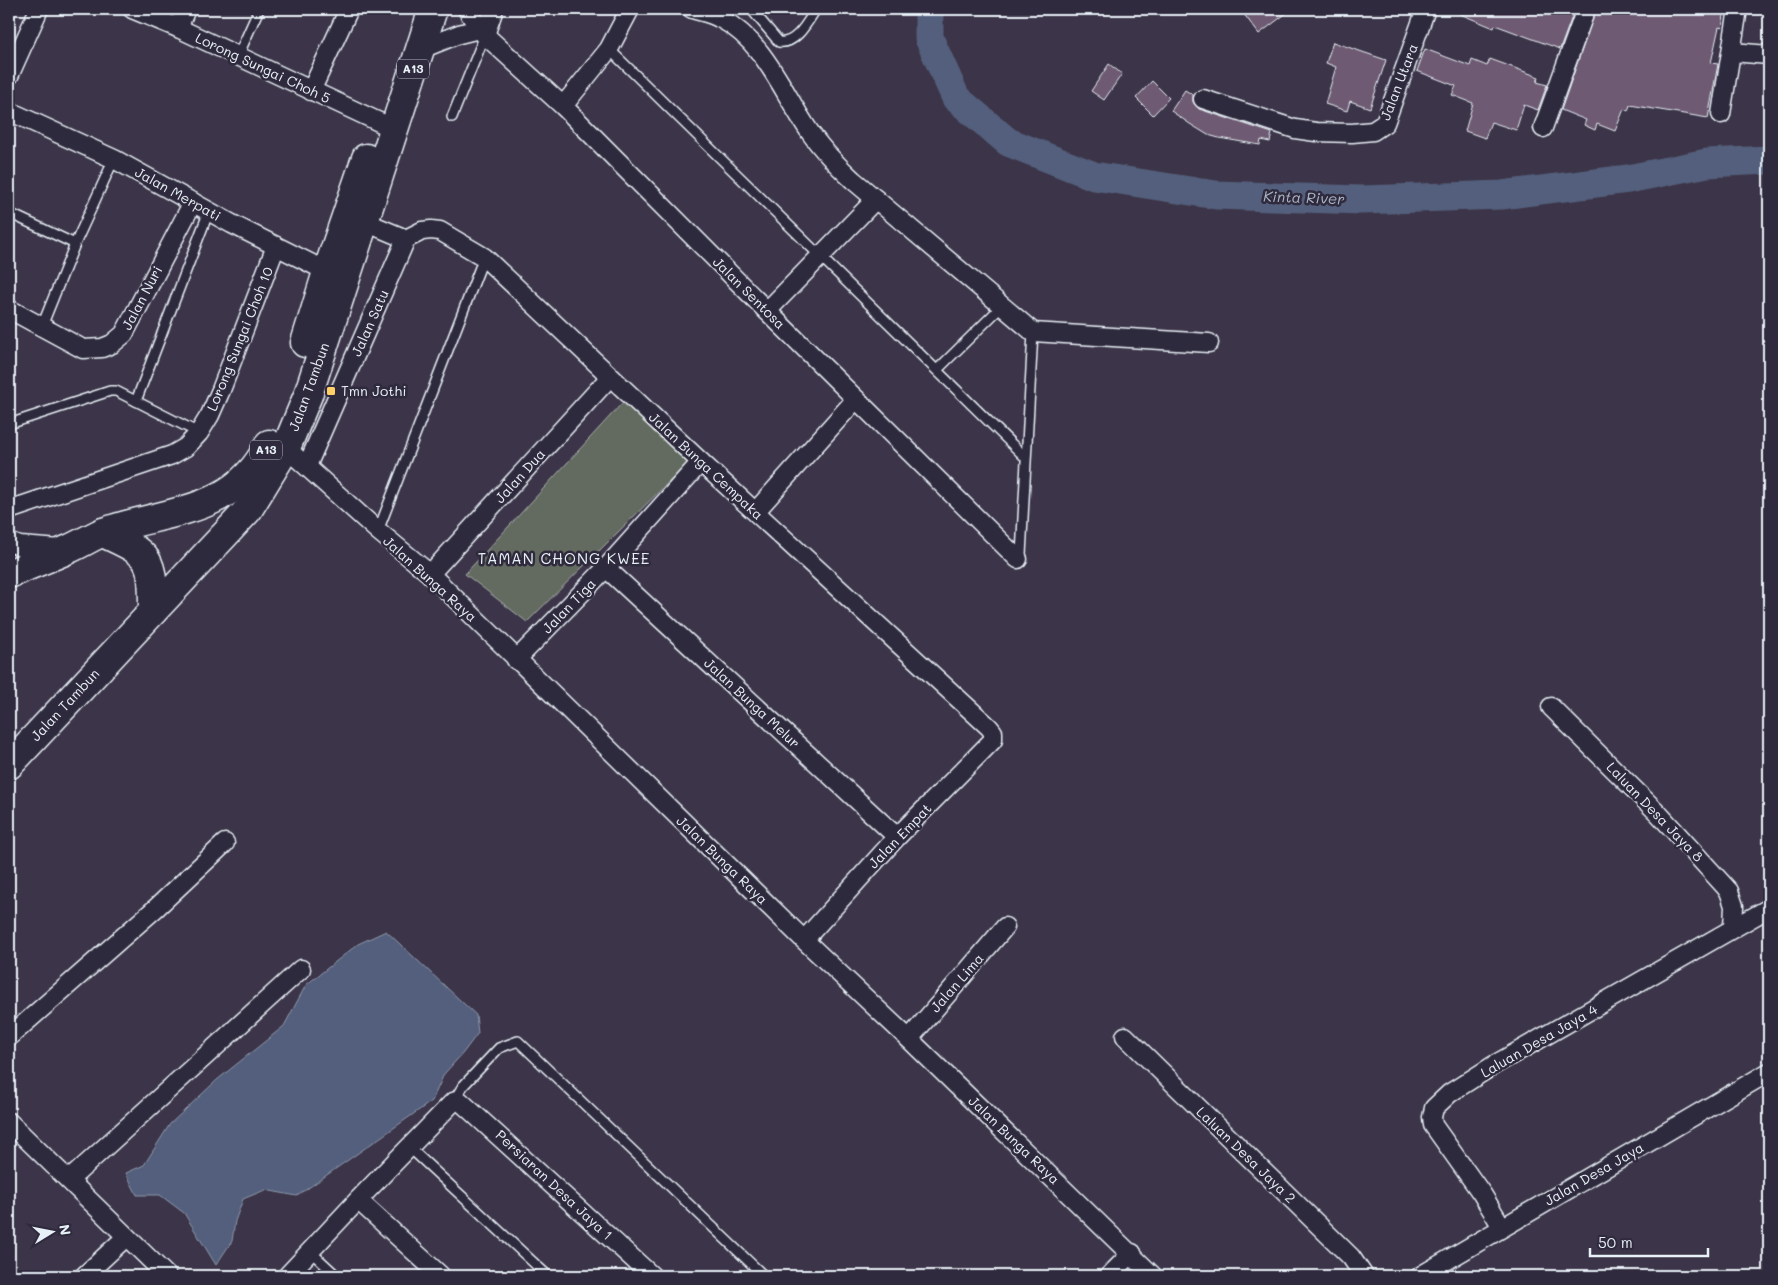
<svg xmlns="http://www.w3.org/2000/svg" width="1778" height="1285" font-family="Mali,sans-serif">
  <rect width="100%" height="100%" fill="#3c3448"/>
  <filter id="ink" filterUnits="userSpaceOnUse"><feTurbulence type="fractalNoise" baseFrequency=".02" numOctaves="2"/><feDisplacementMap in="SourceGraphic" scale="10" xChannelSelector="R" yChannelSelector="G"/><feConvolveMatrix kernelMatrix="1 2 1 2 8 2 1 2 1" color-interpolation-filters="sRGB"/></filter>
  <g filter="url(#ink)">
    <polygon fill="#646b5e" stroke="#a6aeab" points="624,401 689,462 527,622 465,574"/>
    <polygon fill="#535f7b" stroke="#8f99ad" points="386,931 476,1015 478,1033 463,1053 444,1074 432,1101 297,1196 265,1190 243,1199 235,1221 232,1241 216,1265 184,1213 160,1195 137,1195 126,1173 144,1165 170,1124 217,1080 284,1026 306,985 358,944"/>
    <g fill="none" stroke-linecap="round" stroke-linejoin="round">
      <polyline stroke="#535f7b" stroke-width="29" points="929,9 929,38 956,98 1008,142 1094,176 1216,195 1362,200 1502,195 1628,179 1707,163 1769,160"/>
    </g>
    <g fill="#6e5a72" stroke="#e8f1f8">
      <polygon points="1240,9 1292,9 1259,34"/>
      <polygon points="1448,9 1575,9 1560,49 1495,25 1494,28"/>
      <polygon points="1596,9 1725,9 1722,28 1719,27 1711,63 1718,64 1708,118 1630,105 1628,111 1624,109 1615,131 1597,124 1595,130 1584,125 1586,120 1561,110"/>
      <polygon points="1333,42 1386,60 1370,108 1350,101 1347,111 1325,104 1336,67 1326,63"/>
      <polygon points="1425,49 1470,66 1472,60 1487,66 1490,59 1539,77 1537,82 1547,85 1538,110 1524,105 1516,130 1491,122 1485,138 1465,131 1473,103 1452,95 1456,86 1417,71"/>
      <polygon points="1109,64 1122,74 1104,100 1091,91"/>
      <polygon points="1152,81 1169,98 1153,115 1136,98"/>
      <polygon points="1185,90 1193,95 1193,102 1199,109 1272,133 1270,142 1261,140 1260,145 1219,138 1208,135 1190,124 1171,111"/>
    </g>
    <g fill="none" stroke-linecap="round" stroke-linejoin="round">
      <g stroke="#e8f1f8" stroke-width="12">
        <g id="service">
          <path d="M751 9 779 42C796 45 808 21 816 9"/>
          <polyline points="609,49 1025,457"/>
          <polyline points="238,56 259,9"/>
          <polyline points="452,117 485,35"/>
          <polyline points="9,213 75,244"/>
          <polyline points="42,326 75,244 114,159"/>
          <polyline points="937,370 1002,306"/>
          <polyline points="136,401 209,211"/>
          <polyline points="9,424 110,391 116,391 199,433"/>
          <polyline points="378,531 484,257"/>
          <polyline points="1018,559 1021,555 1033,332"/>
          <polyline points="453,1102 463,1086 499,1048 518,1041 764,1276"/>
          <polyline points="410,1148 548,1276"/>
          <polyline points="311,1252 337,1276"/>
        </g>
      </g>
      <g stroke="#e8f1f8" stroke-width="21">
        <g id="minor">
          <polyline points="132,9 178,28 394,129"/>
          <polyline points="467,9 479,29 485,35 563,106 767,311 1018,559"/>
          <path d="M692 9C702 12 713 14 721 19 766 42 784 96 812 135 824 152 838 166 853 180L1033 332 1209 343"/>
          <polyline points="178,28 186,9"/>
          <polyline points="485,35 494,9"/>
          <polyline points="419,50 459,34 479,29"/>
          <polyline points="1732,52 1769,55"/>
          <polyline points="9,76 39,9"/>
          <polyline points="311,91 349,9"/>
          <polyline points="1203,99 1295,129 1316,132 1352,133 1373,131 1385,123 1426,9"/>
          <polyline points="563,106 609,49 630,9"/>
          <polyline points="9,111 114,159 232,224 336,276"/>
          <polyline points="1721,114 1738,9"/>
          <polyline points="1543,128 1586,9"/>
          <polyline points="406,239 422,231 431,230 440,231 484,257 701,462 989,727 993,732 993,740 897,837 804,940"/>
          <polyline points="9,309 83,349 102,348 112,344 124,334 193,202"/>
          <polyline points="767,311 876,199"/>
          <polyline points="286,448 378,531 430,574 804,940 909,1039 1153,1276"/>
          <polyline points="307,466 406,239 356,218"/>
          <polyline points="9,510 172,455 186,447 199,433 210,415 221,390 276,246"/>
          <polyline points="756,511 856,399"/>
          <polyline points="9,542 20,546 60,549"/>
          <polyline points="606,568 897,837"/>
          <polyline points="430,574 610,377"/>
          <polyline points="516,660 606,568 701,462"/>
          <polyline points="1551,707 1658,813 1729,891 1734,906 1733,928"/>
          <polyline points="1125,1036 1351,1257 1364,1276"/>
          <polyline points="9,1037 156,908 225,843"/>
          <polyline points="909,1039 1005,927"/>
          <polyline points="9,1122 167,1276"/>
          <polyline points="69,1180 301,969"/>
          <polyline points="358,1200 441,1276"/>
          <polyline points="1502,1227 1482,1194 1433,1125 1432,1117 1434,1108 1450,1093 1494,1065 1769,908"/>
          <polyline points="84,1276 126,1237"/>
          <polyline points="287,1276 358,1200 453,1102 460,1101 652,1276"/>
          <polyline points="1109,1276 1132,1253"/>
          <polyline points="1420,1276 1769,1072"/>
        </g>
      </g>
      <g stroke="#e8f1f8" stroke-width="31">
        <g id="primary">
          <polyline points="305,343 327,272 366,158"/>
          <path d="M103 533C152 555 153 558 153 611"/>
          <path d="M9 574C29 565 49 558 69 549 80 544 92 537 103 532 166 510 236 514 269 444"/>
          <polyline points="9,765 248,510 286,448 308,395 433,9"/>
        </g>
      </g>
      <use href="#service" stroke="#2f2a3d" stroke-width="9"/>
      <use href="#minor" stroke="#2f2a3d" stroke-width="18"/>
      <use href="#primary" stroke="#2f2a3d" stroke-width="28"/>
    </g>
  </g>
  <rect fill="#ffd166" stroke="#2f2a3d" stroke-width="2" x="326" y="386" width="10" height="10" rx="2.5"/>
  <g text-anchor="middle" stroke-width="5" stroke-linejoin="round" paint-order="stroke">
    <g fill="#2f2a3d" stroke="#b0b5c0" stroke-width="1">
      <rect x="397" y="59.5" width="32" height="19" rx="4"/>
      <rect x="250" y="440.5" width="32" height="19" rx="4"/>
    </g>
    <g font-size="12" font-weight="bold" fill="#e8f1f8">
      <text x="413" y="73">A13</text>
      <text x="266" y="454">A13</text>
    </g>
    <g font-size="14" fill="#e8f1f8" stroke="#2f2a3d">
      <text transform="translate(263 68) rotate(25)" y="5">Lorong Sungai Choh 5</text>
      <text transform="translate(1399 82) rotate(-69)" y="5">Jalan Utara</text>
      <text transform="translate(178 194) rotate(29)" y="5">Jalan Merpati</text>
      <text transform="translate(749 293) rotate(45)" y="5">Jalan Sentosa</text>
      <text transform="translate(142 298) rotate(-62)" y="5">Jalan Nuri</text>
      <text transform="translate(370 323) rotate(-66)" y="5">Jalan Satu</text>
      <text transform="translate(240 339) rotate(-68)" y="5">Lorong Sungai Choh 10</text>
      <text transform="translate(309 387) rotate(-70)" y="5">Jalan Tambun</text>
      <text transform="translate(706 466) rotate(43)" y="5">Jalan Bunga Cempaka</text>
      <text transform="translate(520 476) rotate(-48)" y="5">Jalan Dua</text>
      <text transform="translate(430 579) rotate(42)" y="5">Jalan Bunga Raya</text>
      <text transform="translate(569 606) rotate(-46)" y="5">Jalan Tiga</text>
      <text transform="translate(752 703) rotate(43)" y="5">Jalan Bunga Melur</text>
      <text transform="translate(65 705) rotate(-47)" y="5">Jalan Tambun</text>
      <text transform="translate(1655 812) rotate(46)" y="5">Laluan Desa Jaya 8</text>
      <text transform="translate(900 836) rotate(-46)" y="5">Jalan Empat</text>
      <text transform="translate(722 860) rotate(44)" y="5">Jalan Bunga Raya</text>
      <text transform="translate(957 983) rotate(-49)" y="5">Jalan Lima</text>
      <text transform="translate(1539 1041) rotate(-30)" y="5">Laluan Desa Jaya 4</text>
      <text transform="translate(1014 1140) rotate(44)" y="5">Jalan Bunga Raya</text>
      <text transform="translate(1246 1155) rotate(44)" y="5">Laluan Desa Jaya 2</text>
      <text transform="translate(1594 1174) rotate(-30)" y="5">Jalan Desa Jaya</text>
      <text transform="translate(554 1185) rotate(43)" y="5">Persiaran Desa Jaya 1</text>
    </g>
    <g font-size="14" fill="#e8f1f8" stroke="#2f2a3d" text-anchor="start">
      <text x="341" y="396">Tmn Jothi</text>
    </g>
    <g font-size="15" font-style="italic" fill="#acb7c6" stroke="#2f2a3d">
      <text transform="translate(1304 198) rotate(2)" y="5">Kinta River</text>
    </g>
    <g font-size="15" letter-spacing="1" fill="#e8f1f8" stroke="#2f2a3d">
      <text x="564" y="564">TAMAN CHONG KWEE</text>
    </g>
  </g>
  <rect width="1778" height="1285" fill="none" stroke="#2f2a3d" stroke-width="30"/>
  <rect x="15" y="15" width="1748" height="1255" fill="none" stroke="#e8f1f8" stroke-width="2" filter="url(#ink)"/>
  <g transform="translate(52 1232) rotate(80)" stroke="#2f2a3d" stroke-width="4" paint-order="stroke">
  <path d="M0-4L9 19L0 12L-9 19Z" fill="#e8f1f8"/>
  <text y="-8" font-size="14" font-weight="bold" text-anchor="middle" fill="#e8f1f8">N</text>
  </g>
  <path d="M1590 1248v8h118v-8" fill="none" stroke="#e8f1f8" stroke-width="2.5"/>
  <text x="1598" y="1248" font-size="15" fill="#e8f1f8" stroke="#2f2a3d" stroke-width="4" paint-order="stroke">50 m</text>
</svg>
